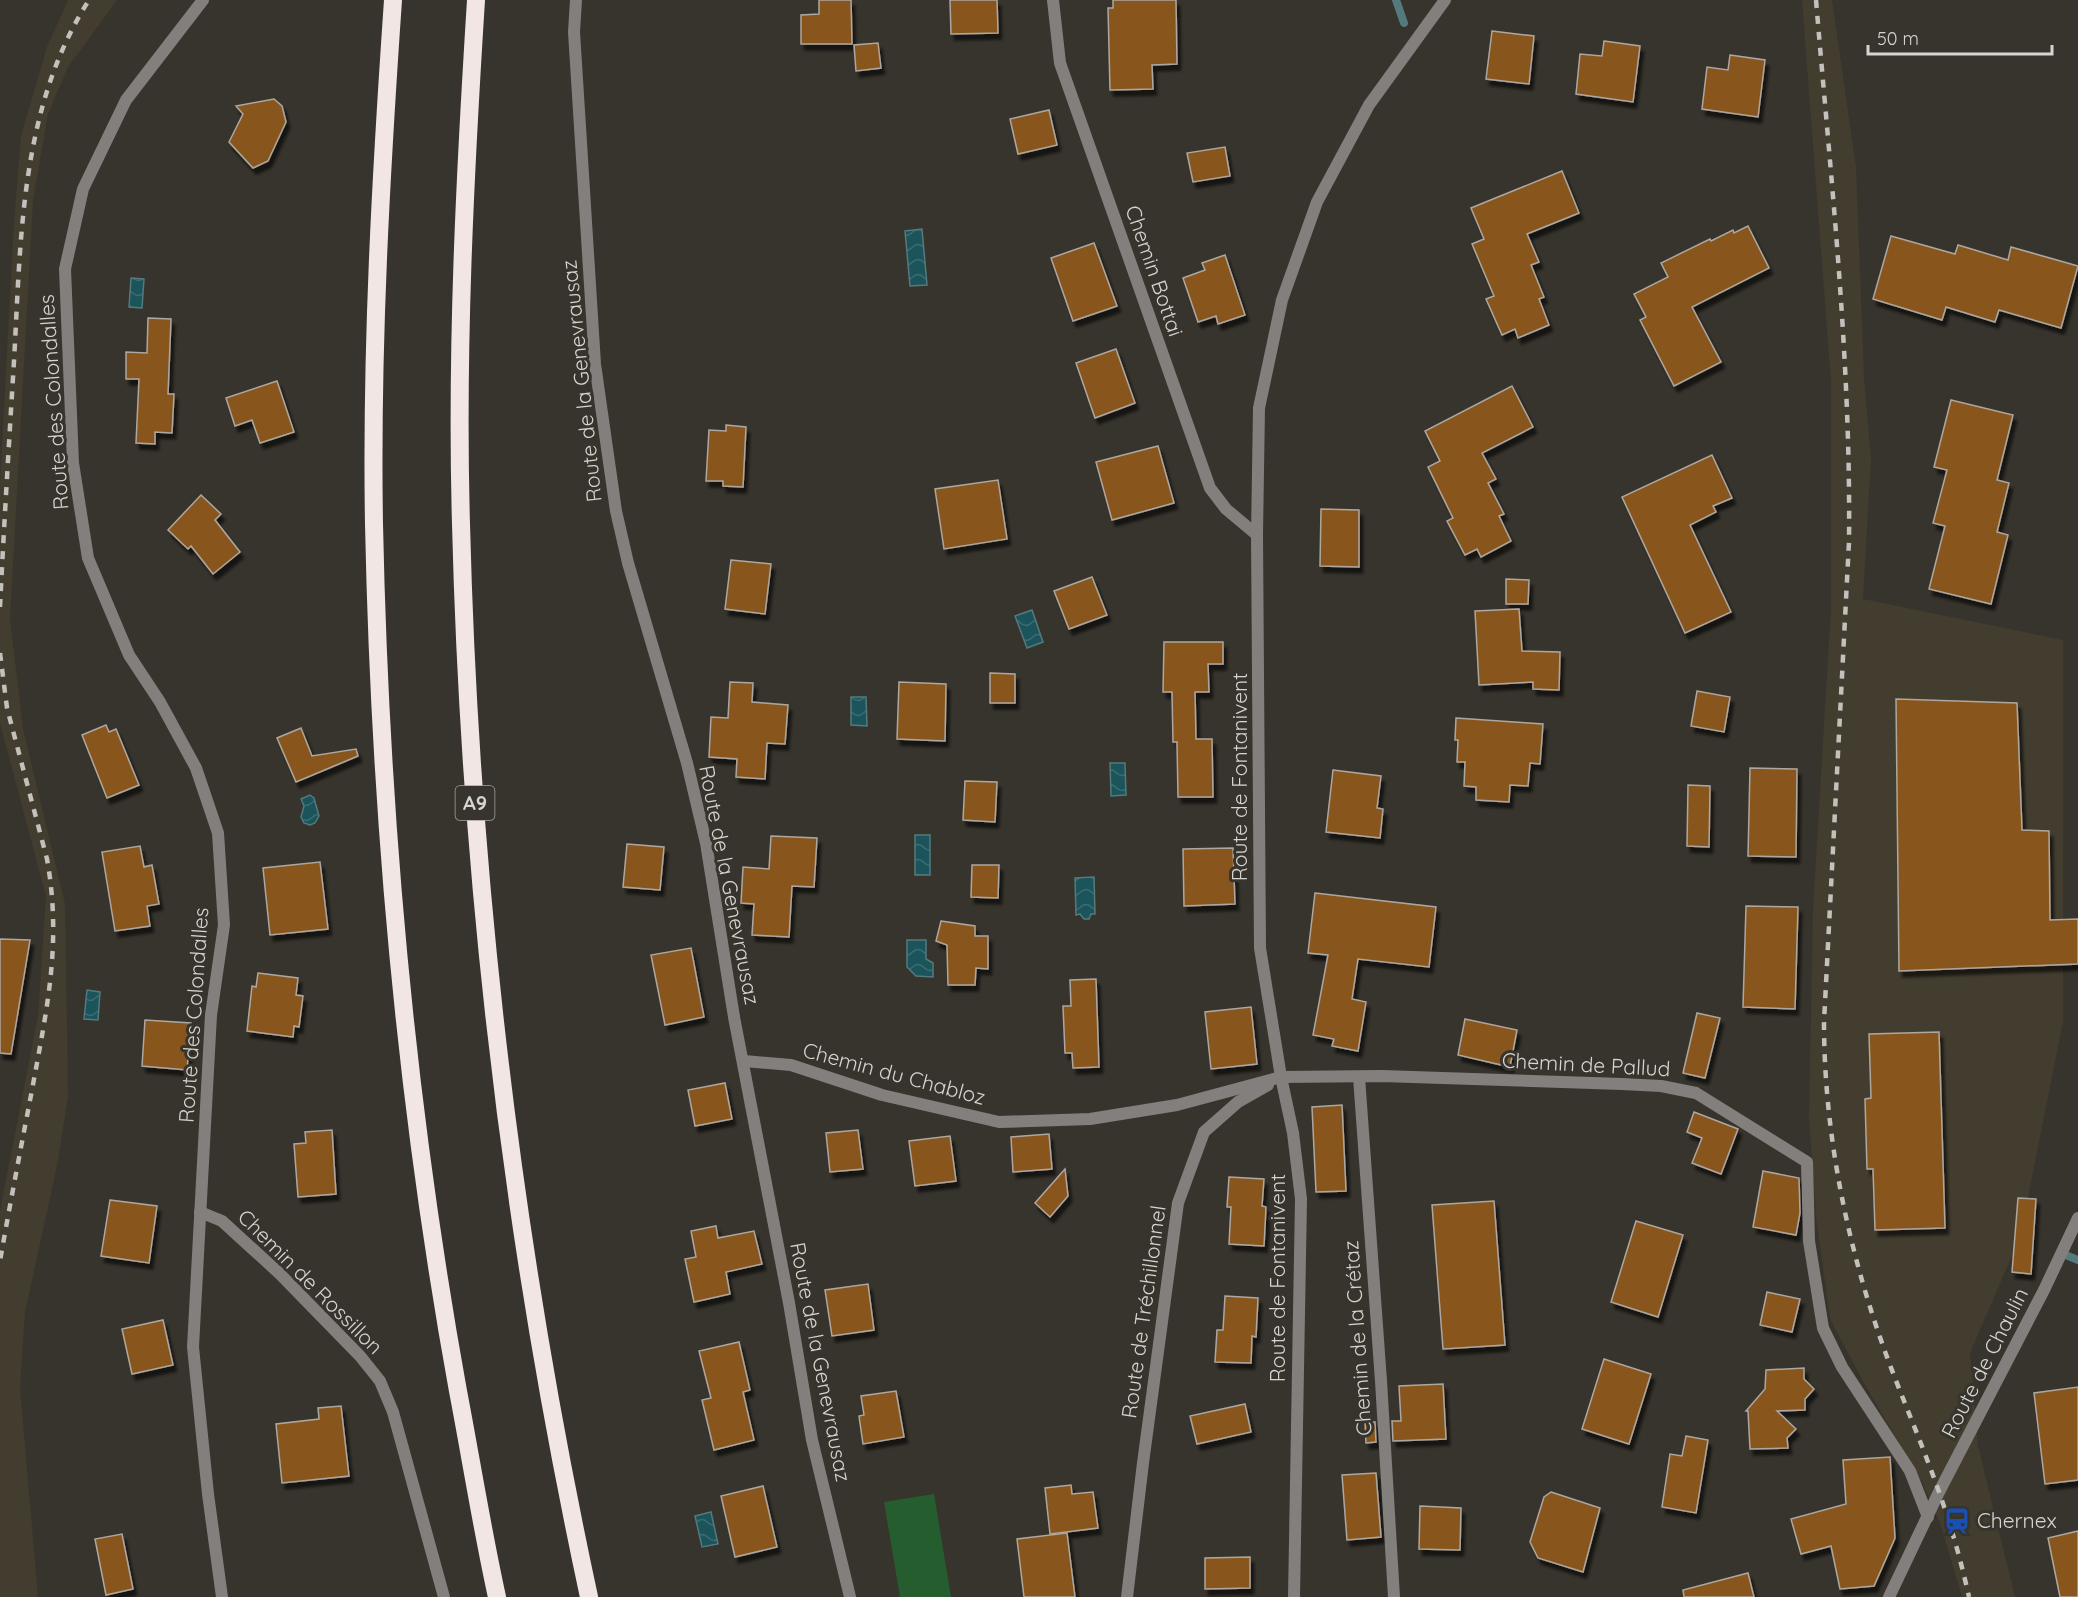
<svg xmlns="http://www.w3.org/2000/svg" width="2078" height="1597" font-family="Quicksand,sans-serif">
  <defs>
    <pattern id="water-waves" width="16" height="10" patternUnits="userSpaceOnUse" patternTransform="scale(1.5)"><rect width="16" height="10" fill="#1c545b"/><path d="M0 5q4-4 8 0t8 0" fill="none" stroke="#3c6c72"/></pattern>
    <filter id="shadow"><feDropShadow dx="3.5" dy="6" stdDeviation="1.5" flood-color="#0009"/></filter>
  </defs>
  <rect width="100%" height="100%" fill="#37342d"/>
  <g fill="#433d30">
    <polygon points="68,0 117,0 68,67 48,114 33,200 10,619 23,729 65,904 68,1096 58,1161 25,1312 20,1388 38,1597 0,1597 0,1211 38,1016 46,896 0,723 0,482 14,223 21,136 47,47"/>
    <polygon points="1802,0 1832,0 1856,168 1864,377 1871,459 1863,599 2063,640 2063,1022 2020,1237 1970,1353 1978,1446 2015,1597 1962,1597 1940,1523 1922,1482 1865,1385 1830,1319 1816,1216 1809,1118 1813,910 1831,608 1831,382"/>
  </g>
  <polygon fill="#265d2e" points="934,1494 951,1597 900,1597 884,1502"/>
  <g fill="url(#water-waves)" stroke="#547a7e" stroke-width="1.5">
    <polygon points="922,229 927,285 910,286 905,231"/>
    <polygon points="131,278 144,279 142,308 129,307"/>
    <polygon points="1032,610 1043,642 1027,648 1015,616"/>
    <polygon points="851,697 866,697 867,726 851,725"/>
    <polygon points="1110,763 1125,763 1126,795 1111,796"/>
    <polygon points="310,795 314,798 319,816 315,823 310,825 304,823 301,817 304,806 301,799"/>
    <rect x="915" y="835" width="15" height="40"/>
    <polygon points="1094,877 1095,914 1091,914 1089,919 1084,919 1080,914 1076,915 1075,878"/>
    <polygon points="907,940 926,940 926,959 933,963 933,977 916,976 907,967"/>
    <polygon points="87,990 100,992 98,1020 84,1019"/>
    <polygon points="711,1512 718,1544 702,1547 695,1516"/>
  </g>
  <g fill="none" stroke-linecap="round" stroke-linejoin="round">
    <g stroke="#547a7e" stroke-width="8">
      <polyline points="1396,0 1404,23"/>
      <polyline points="2068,1256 2078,1260"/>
    </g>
  </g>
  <g fill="#88551b" stroke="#aea7a0" stroke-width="1.5" filter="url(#shadow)">
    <polygon points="819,0 851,0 852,44 801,44 801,15 819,14"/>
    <polygon points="950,0 997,0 998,33 951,34"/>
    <polygon points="1113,0 1176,0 1177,64 1152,65 1153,89 1110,90 1108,8 1113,8"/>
    <polygon points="1492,31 1534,36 1529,84 1486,79"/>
    <polygon points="1604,41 1640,46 1633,102 1576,94 1580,54 1602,56"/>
    <polygon points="878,43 881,68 856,71 854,45"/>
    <polygon points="1730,55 1765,60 1758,117 1702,109 1707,67 1728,70"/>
    <polygon points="274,99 282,106 286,122 268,161 253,168 229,142 243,114 236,106"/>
    <polygon points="1049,110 1057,145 1018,154 1010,119"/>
    <polygon points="1225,147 1230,176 1193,182 1187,153"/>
    <polygon points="1562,171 1579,213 1527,234 1539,262 1531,265 1544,297 1539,299 1549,325 1518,338 1515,329 1502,335 1486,299 1494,296 1472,244 1484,239 1471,208"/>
    <polygon points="1748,226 1769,268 1692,307 1721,362 1674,386 1640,320 1646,317 1634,294 1668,277 1661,263 1710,239 1711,241 1733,230 1734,233"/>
    <polygon points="1891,236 1955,254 1958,245 2008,260 2011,247 2078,266 2061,328 1999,310 1995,322 1946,307 1942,320 1873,299"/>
    <polygon points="1094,243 1117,306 1073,321 1051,258"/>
    <polygon points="1225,255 1245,315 1218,324 1216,316 1198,322 1183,278 1205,270 1202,263"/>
    <polygon points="148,318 171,319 168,394 174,394 172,433 155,432 155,444 136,443 139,379 126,379 126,352 147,353"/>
    <polygon points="1116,349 1135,403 1095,418 1076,363"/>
    <polygon points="277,381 294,432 260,443 252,420 235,426 226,398"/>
    <polygon points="1512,386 1533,427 1482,453 1496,479 1488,483 1504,514 1499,516 1511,541 1481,557 1477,549 1465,555 1447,521 1453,518 1428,467 1440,461 1425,431"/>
    <polygon points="1951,400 2013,415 1997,480 2009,483 1997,532 2008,535 1991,604 1929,589 1945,526 1933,523 1947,470 1934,467"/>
    <polygon points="726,425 746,427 743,487 723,486 723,481 706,481 709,430 726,431"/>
    <polygon points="1158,446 1174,503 1112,520 1096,462"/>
    <polygon points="1712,455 1732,498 1713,506 1716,512 1690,525 1731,612 1685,633 1622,497"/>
    <polygon points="998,480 1007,539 944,549 935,489"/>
    <polygon points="201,495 221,514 215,520 240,552 213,574 191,546 188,549 168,530"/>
    <polygon points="1321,509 1359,510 1359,567 1320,566"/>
    <polygon points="731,560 771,564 765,614 725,609"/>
    <polygon points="1092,577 1107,615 1069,629 1054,591"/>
    <polygon points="1506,579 1529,580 1528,604 1506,604"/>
    <polygon points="1519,609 1522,651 1560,652 1559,690 1533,689 1533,682 1479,685 1475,611"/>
    <polygon points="1164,642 1223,642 1223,664 1208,664 1209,692 1195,692 1196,739 1212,739 1213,797 1178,797 1177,742 1173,742 1172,692 1163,692"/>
    <polygon points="990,673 1015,674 1015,703 990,703"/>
    <polygon points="730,682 753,683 752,702 788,705 785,744 767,743 765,779 736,777 737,759 709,757 711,717 728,718"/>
    <polygon points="899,682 946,684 945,741 897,739"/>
    <polygon points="1697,691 1730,697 1724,732 1691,726"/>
    <polygon points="1896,699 2017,703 2022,830 2049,831 2050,920 2078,919 2078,964 1899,971"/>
    <polygon points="1456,718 1543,724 1540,764 1530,763 1528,786 1510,785 1509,802 1476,800 1476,787 1464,786 1465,762 1457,762 1458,740 1455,740"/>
    <polygon points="106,725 109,732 116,729 139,785 107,798 82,735"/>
    <polygon points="301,728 312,756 356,749 358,756 296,782 277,738"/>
    <polygon points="1750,768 1797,769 1796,857 1748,856"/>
    <polygon points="1333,770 1381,776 1377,808 1383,809 1380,838 1326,832"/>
    <polygon points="965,781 997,782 995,822 963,820"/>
    <polygon points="1688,785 1710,786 1709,847 1687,846"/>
    <polygon points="771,836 817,838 814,887 792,886 789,937 752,935 754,904 741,903 743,867 769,869"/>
    <polygon points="627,844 664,847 660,890 623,887"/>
    <polygon points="140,846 144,867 152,865 159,904 147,906 150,926 115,931 102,852"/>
    <polygon points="1233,848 1235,904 1184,906 1183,849"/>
    <polygon points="320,862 328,929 270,935 263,868"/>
    <polygon points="972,865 999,865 998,898 971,897"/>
    <polygon points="1315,893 1436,907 1429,967 1358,959 1352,999 1366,1002 1358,1051 1332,1046 1334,1039 1313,1035 1328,955 1308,953"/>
    <polygon points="1746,906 1798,907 1795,1009 1743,1007"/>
    <polygon points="941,921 975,926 975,936 988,936 988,969 976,968 975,985 948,985 947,945 936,941"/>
    <polygon points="0,939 30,940 11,1054 0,1053"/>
    <polygon points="691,948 704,1017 665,1025 651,955"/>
    <polygon points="258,973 298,978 296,995 303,996 299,1027 294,1026 293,1037 247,1031 252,986 256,987"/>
    <polygon points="1096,979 1099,1067 1073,1068 1072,1053 1065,1053 1063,1006 1071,1006 1070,980"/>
    <polygon points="1251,1007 1257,1064 1211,1069 1205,1012"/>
    <polygon points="1697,1013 1720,1018 1705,1078 1683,1073"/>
    <polygon points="1465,1019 1517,1030 1510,1067 1458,1055"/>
    <polygon points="145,1020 191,1023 187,1070 142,1066"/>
    <polygon points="1939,1032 1945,1228 1875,1230 1873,1169 1867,1169 1865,1099 1871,1098 1869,1034"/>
    <polygon points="725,1083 732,1119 695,1126 688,1090"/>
    <polygon points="1342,1105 1346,1191 1316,1192 1312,1107"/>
    <polygon points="1694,1112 1738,1129 1721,1174 1692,1163 1702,1138 1687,1132"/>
    <polygon points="332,1130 336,1194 298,1197 294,1144 306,1143 305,1132"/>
    <polygon points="858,1130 863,1169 830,1172 826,1133"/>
    <polygon points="1049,1134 1052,1169 1013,1172 1011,1137"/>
    <polygon points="950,1136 956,1181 915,1186 909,1141"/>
    <polygon points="1065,1169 1068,1196 1050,1217 1035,1203"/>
    <polygon points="1763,1171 1799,1178 1800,1213 1796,1235 1753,1227"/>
    <polygon points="1229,1177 1264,1179 1262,1206 1266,1207 1264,1246 1229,1244 1231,1207 1227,1207"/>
    <polygon points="2018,1198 2036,1199 2031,1274 2012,1272"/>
    <polygon points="110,1200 157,1206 149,1263 101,1256"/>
    <polygon points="1494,1201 1505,1345 1443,1349 1432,1205"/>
    <polygon points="1636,1221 1683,1235 1658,1317 1611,1302"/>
    <polygon points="716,1226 718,1238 754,1231 762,1264 726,1272 730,1294 694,1302 685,1259 696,1257 691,1231"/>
    <polygon points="868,1284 874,1330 832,1336 825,1290"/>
    <polygon points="1767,1292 1800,1299 1792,1332 1760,1325"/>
    <polygon points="1225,1296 1258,1298 1256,1337 1252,1336 1251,1363 1215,1362 1217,1330 1223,1330"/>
    <polygon points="163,1320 173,1365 132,1374 122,1329"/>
    <polygon points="739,1342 750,1390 743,1392 754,1440 714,1450 702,1400 711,1398 699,1351"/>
    <polygon points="1604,1359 1651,1374 1629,1444 1582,1429"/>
    <polygon points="1804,1368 1804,1379 1814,1389 1805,1399 1805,1410 1777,1411 1796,1429 1787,1438 1788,1448 1750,1449 1748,1411 1746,1411 1765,1389 1766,1370"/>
    <polygon points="1443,1384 1446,1439 1393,1441 1392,1421 1401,1421 1399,1386"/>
    <polygon points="2078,1387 2078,1480 2045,1484 2034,1393"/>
    <polygon points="896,1391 904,1437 863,1444 859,1416 864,1415 861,1396"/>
    <polygon points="1245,1404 1251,1432 1197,1444 1190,1416"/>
    <polygon points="341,1406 349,1476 282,1483 276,1424 319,1419 318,1408"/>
    <polygon points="1365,1422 1375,1422 1376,1442 1366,1443"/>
    <polygon points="1686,1436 1708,1440 1696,1513 1662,1507 1670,1454 1682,1456"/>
    <polygon points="1890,1457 1895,1538 1874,1586 1840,1589 1831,1546 1801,1554 1791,1519 1846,1504 1843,1460"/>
    <polygon points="1376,1473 1381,1537 1347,1540 1342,1475"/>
    <polygon points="1071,1485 1072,1494 1093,1492 1098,1528 1050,1534 1045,1488"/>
    <polygon points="763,1486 777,1547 735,1557 721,1496"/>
    <polygon points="1551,1492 1600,1508 1583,1572 1538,1558 1530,1542 1544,1497"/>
    <polygon points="1420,1506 1461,1508 1460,1550 1419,1549"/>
    <polygon points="2078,1531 2078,1597 2060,1597 2048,1538"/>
    <polygon points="1067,1533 1075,1597 1024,1597 1017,1539"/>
    <polygon points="122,1534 133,1589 106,1595 95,1539"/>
    <polygon points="1250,1557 1250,1588 1205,1589 1205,1558"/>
    <polygon points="1748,1573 1754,1597 1684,1597 1683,1590"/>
  </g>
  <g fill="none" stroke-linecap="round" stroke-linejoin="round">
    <g stroke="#837f7d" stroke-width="12">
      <polyline points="576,0 574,32 595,364 616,511 628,563 687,763 706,843 734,1017 789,1303 812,1440 850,1597"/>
      <polyline points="1053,0 1060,63 1210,488 1226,509 1257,535"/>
      <polyline points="744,1061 791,1065 882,1095 999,1122 1090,1119 1177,1105 1281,1077 1382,1076 1622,1084 1661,1086 1696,1093 1807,1162 1809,1241 1823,1328 1842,1367 1910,1471 1928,1517"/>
      <polyline points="1359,1077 1381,1381 1394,1597"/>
      <polyline points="200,1212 222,1221 280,1274 360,1356 380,1381 393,1412 444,1597"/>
      <polyline points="1127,1597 1143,1463 1178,1203 1204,1132 1238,1102 1268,1085"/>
      <polyline points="1889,1597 1939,1492 2044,1290 2078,1218"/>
    </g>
    <g stroke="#837f7d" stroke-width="12">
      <polyline points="203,0 126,100 83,189 65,269 73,463 88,558 129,655 160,702 196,768 218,833 224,925 211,1015 193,1347 208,1494 222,1597"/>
      <polyline points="1294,1597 1301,1199 1293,1133 1281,1077 1260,948 1257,535 1259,408 1282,300 1317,202 1369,105 1445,0"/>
    </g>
    <g stroke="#f1e6e3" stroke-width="18">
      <path d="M393 0C381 174 371 349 374 524 380 815 406 1105 458 1391 471 1459 482 1529 497 1597"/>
      <path d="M476 0C465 174 456 350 461 524 470 885 513 1244 589 1597"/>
    </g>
    <g stroke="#c3c1bc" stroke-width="4.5" stroke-dasharray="8 8" stroke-linecap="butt">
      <path d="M1816 0C1831 180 1851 361 1849 542L1824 1022C1824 1130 1846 1241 1882 1343 1896 1383 1913 1422 1928 1462 1945 1506 1959 1551 1969 1597"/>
      <path d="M0 607C4 525 9 443 14 361 21 237 20 108 89 0"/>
      <path d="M0 653 7 708 47 859C62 943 47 1008 32 1090 21 1147 10 1204 0 1261"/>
    </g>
  </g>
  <defs>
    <g id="station-bare" transform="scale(2.07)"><path d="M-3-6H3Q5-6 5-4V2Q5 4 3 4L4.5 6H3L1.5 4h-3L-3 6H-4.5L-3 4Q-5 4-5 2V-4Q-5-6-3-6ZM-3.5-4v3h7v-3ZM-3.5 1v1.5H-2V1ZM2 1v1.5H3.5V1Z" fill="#1a4fb4" stroke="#37342d" stroke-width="2.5" paint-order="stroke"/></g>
  </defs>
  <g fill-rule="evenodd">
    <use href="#station-bare" x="1957" y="1521"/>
  </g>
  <g text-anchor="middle" stroke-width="6" stroke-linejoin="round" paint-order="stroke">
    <rect fill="#37342d" stroke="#a6a49e" stroke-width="1.5" x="455.5" y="786" width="39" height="34" rx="4.5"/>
    <g font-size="20" font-weight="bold" fill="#d6d4cf">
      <text x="475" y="810">A9</text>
    </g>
    <g font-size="21" fill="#d6d4cf" stroke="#37342d">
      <text transform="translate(1154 271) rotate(71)" y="7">Chemin Bottai</text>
      <text transform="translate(582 381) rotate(-96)" y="7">Route de la Genevrausaz</text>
      <text transform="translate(54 402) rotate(-94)" y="7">Route des Colondalles</text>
      <text transform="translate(1240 777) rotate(-90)" y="7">Route de Fontanivent</text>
      <text transform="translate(729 885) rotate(79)" y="7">Route de la Genevrausaz</text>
      <text transform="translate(194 1015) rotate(-86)" y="7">Route des Colondalles</text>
      <text transform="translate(1586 1065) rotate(3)" y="7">Chemin de Pallud</text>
      <text transform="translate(894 1074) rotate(15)" y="7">Chemin du Chabloz</text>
      <text transform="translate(1278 1278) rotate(-90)" y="7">Route de Fontanivent</text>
      <text transform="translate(310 1282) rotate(45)" y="7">Chemin de Rossillon</text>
      <text transform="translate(1144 1312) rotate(-82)" y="7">Route de Tréchillonnel</text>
      <text transform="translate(1358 1338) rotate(-94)" y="7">Chemin de la Crétaz</text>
      <text transform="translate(820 1362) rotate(79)" y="7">Route de la Genevrausaz</text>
      <text transform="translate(1985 1363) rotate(-63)" y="7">Route de Chaulin</text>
    </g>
    <g font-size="21" fill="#d6d4cf" stroke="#37342d" text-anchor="start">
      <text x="1977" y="1528">Chernex</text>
    </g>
  </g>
  <path d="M1868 45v9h184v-9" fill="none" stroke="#d6d4cf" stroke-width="3"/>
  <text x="1877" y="45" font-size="18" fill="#d6d4cf" stroke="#37342d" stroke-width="4.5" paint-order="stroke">50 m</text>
</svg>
